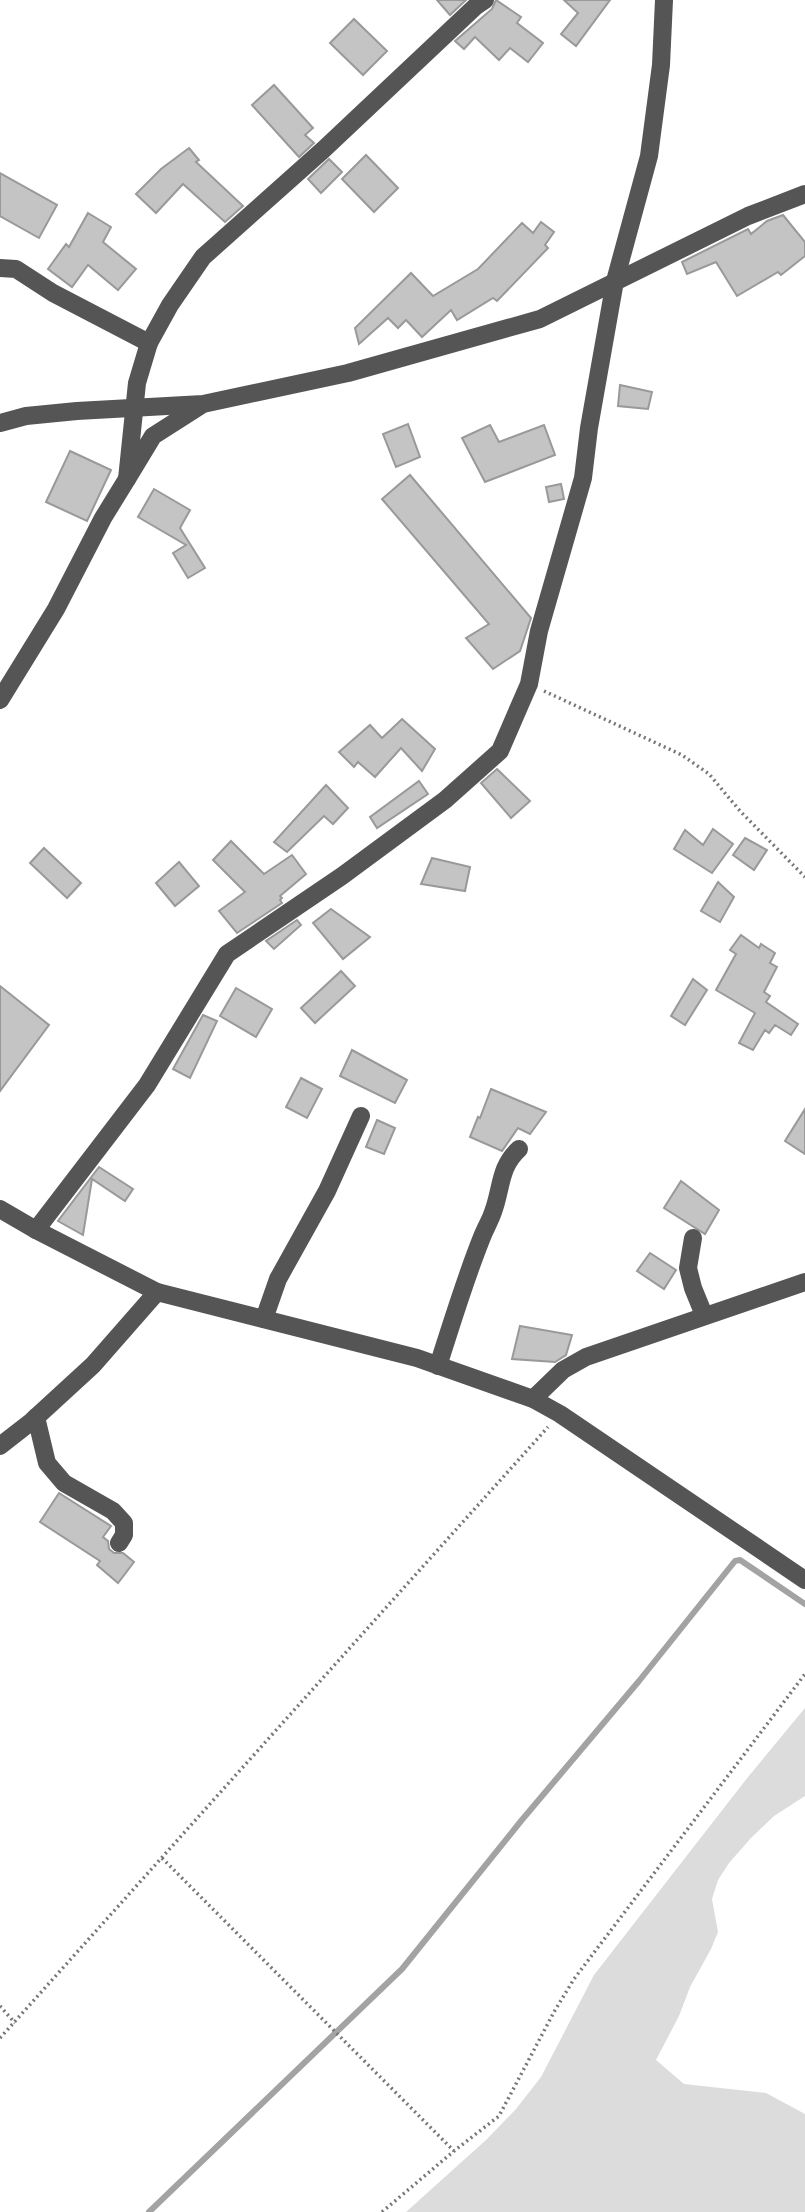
<svg xmlns="http://www.w3.org/2000/svg" width="805" height="2212" font-family="'Space Grotesk',sans-serif">
  <rect width="100%" height="100%" fill="#fff"/>
  <polygon fill="#dcdcdc" points="805,1708 805,1796 774,1816 751,1838 729,1863 718,1880 712,1899 718,1932 711,1949 690,1987 679,2016 656,2060 684,2084 766,2093 805,2114 805,2212 406,2212 486,2140 516,2109 541,2077 594,1975 748,1777"/>
  <g fill="none" stroke-linecap="round" stroke-linejoin="round">
    <polyline stroke="#a3a3a3" stroke-width="6" points="149,2212 402,1969 521,1821 639,1681 735,1561 740,1560 805,1604"/>
  </g>
  <g fill="#c4c4c4" stroke="#999" stroke-width="2">
    <polygon points="437,0 466,0 450,15"/>
    <polygon points="496,0 521,17 517,23 543,43 528,62 510,48 499,60 475,37 464,49 455,41 492,9"/>
    <polygon points="564,0 610,0 576,46 561,34 578,13"/>
    <polygon points="354,19 387,51 363,75 330,43"/>
    <polygon points="274,85 313,128 305,135 314,143 299,157 252,105"/>
    <polygon points="189,148 199,160 196,162 243,206 225,222 183,184 156,213 136,194 161,169"/>
    <polygon points="366,155 398,188 374,212 342,179"/>
    <polygon points="329,159 342,172 321,193 308,179"/>
    <polygon points="0,173 57,205 39,238 0,216"/>
    <polygon points="88,213 111,227 103,242 136,269 118,290 88,265 72,287 48,269 66,244 69,247"/>
    <polygon points="783,215 805,242 805,256 781,275 778,272 737,296 716,262 687,274 682,262 748,229 751,234 767,221"/>
    <polygon points="541,222 554,232 545,245 548,248 497,301 493,298 457,320 451,310 422,337 406,320 398,328 388,318 359,344 355,328 411,273 433,296 478,269 522,223 533,233"/>
    <polygon points="620,385 652,392 648,409 618,406"/>
    <polygon points="408,424 420,457 396,467 383,434"/>
    <polygon points="490,425 499,442 544,425 555,455 485,482 462,438"/>
    <polygon points="70,451 111,470 87,521 46,502"/>
    <polygon points="410,475 531,618 520,651 493,669 466,638 489,624 382,499"/>
    <polygon points="561,484 564,499 549,502 546,487"/>
    <polygon points="154,489 190,510 180,528 205,568 188,578 173,553 186,545 138,517"/>
    <polygon points="402,719 435,749 422,771 401,748 375,777 358,762 354,767 339,752 370,725 382,738"/>
    <polygon points="497,769 530,801 511,818 481,783"/>
    <polygon points="419,781 428,794 377,828 370,817"/>
    <polygon points="326,785 348,808 333,824 324,816 287,852 274,842"/>
    <polygon points="713,829 733,844 712,873 674,849 685,830 703,845"/>
    <polygon points="745,838 767,850 754,870 733,855"/>
    <polygon points="231,841 264,874 292,855 306,874 280,896 282,898 280,900 282,903 237,933 219,911 245,892 213,860"/>
    <polygon points="44,848 81,883 67,898 30,863"/>
    <polygon points="432,858 470,867 465,891 421,884"/>
    <polygon points="179,862 199,886 175,906 156,883"/>
    <polygon points="718,882 734,897 720,922 701,911"/>
    <polygon points="331,909 370,937 343,959 313,923"/>
    <polygon points="297,920 301,925 274,949 266,941"/>
    <polygon points="741,935 759,948 761,944 775,953 770,963 777,967 764,992 770,996 766,1002 798,1024 791,1035 775,1025 769,1033 765,1030 753,1050 739,1043 755,1013 716,990 736,954 730,950"/>
    <polygon points="341,971 355,986 315,1023 301,1008"/>
    <polygon points="693,979 707,990 685,1025 671,1016"/>
    <polygon points="0,986 49,1025 0,1091"/>
    <polygon points="236,988 272,1009 256,1037 220,1016"/>
    <polygon points="203,1015 217,1021 190,1078 173,1069"/>
    <polygon points="352,1050 407,1080 395,1103 340,1076"/>
    <polygon points="301,1078 322,1089 307,1118 286,1107"/>
    <polygon points="491,1089 546,1112 530,1134 518,1128 502,1151 470,1137 478,1117 480,1118"/>
    <polygon points="805,1109 805,1154 785,1141"/>
    <polygon points="377,1120 395,1128 384,1154 366,1147"/>
    <polygon points="99,1167 133,1189 125,1201 92,1179 83,1235 58,1221"/>
    <polygon points="681,1181 719,1210 705,1234 664,1208"/>
    <polygon points="650,1253 676,1270 664,1289 637,1271"/>
    <polygon points="520,1326 572,1335 566,1355 555,1362 512,1359"/>
    <polygon points="59,1493 111,1526 103,1537 108,1541 109,1549 114,1553 123,1553 134,1562 118,1583 97,1565 100,1561 40,1522"/>
  </g>
  <g fill="none" stroke-linecap="round" stroke-linejoin="round">
    <g stroke="#777" stroke-width="3.5" stroke-dasharray="2 3.5" stroke-linecap="butt">
      <polyline points="544,691 682,755 709,774 740,811 805,877"/>
      <polyline points="162,1858 454,2151"/>
      <polyline points="0,2006 15,2023"/>
      <polyline points="0,2038 548,1427"/>
      <polyline points="382,2212 454,2151 499,2116 554,2012 574,1979 805,1674"/>
    </g>
    <g stroke="#555" stroke-width="18">
      <polyline points="0,268 16,269 53,293 149,343"/>
      <polyline points="200,406 153,436 127,479 137,383 149,343 170,305 203,257 323,150 476,6 485,0"/>
      <polyline points="0,423 26,416 77,411 203,404 348,373 540,319 748,216 805,194"/>
      <polyline points="0,700 56,609 103,518 127,479"/>
      <polyline points="0,1209 36,1230 157,1292 417,1358 533,1399 560,1414 805,1580"/>
      <polyline points="36,1230 147,1085 227,954 342,876 445,800 500,751 529,684 539,631 583,478 589,428 615,281 649,156 661,65 664,0"/>
      <polyline points="693,1238 688,1268 693,1288 704,1315"/>
      <polyline points="264,1319 278,1279 327,1191 361,1116"/>
      <path d="M438 1366C452 1323 465 1279 482 1237 485 1229 490 1221 493 1212 502 1188 499 1167 519 1149"/>
      <polyline points="533,1399 563,1370 586,1357 805,1282"/>
      <polyline points="36,1417 47,1463 64,1483 113,1511 124,1523 124,1535 119,1543"/>
      <polyline points="0,1446 32,1421 93,1365 157,1292"/>
    </g>
  </g>
</svg>
